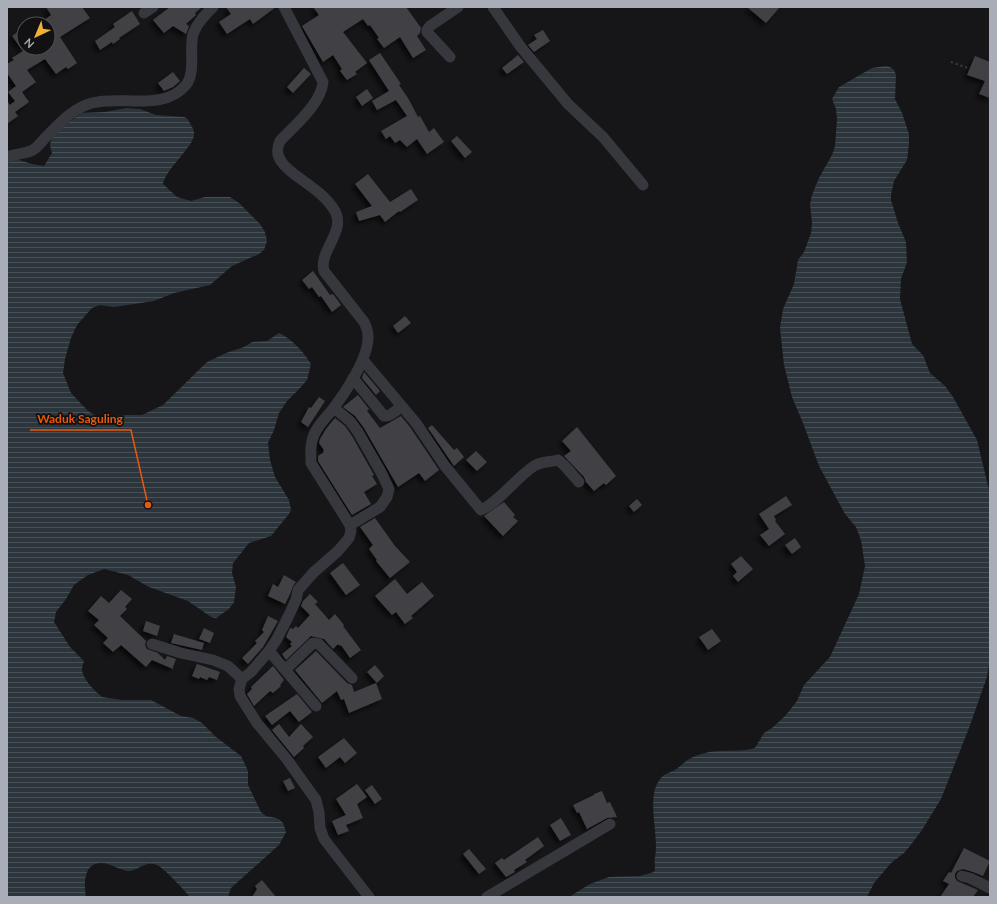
<svg xmlns="http://www.w3.org/2000/svg" width="997" height="904" font-family="Lato,sans-serif">
  <defs>
    <pattern id="water-rules" width="6" height="5" patternUnits="userSpaceOnUse"><rect width="6" height="5" fill="#2c353c"/><path d="M0 2.5h6" fill="none" stroke="#485056"/></pattern>
    <filter id="shadow"><feDropShadow dx="-3.5" dy="3.5" stdDeviation="2" flood-color="#0009"/></filter>
  </defs>
  <rect width="100%" height="100%" fill="#161618"/>
  <g fill="url(#water-rules)">
    <path d="M886 66 890 67 894 70 896 75 895 99 902 113 909 134V144L907 160 894 181 891 195V200L898 223 906 242 907 262 901 279 900 299 912 344 923 355 930 373 945 386 953 397 977 440 990 494V658L987 677 969 728 941 799 922 830 910 846 904 853 891 863 874 883 867 897H569L590 884 609 877 640 876 654 872C656 867 654 863 655 857 660 834 643 792 664 775 667 773 672 772 675 770 681 766 686 760 693 757 700 754 711 751 719 751 732 750 743 752 755 748L764 733 772 728 786 715 797 701 804 685 830 657 859 594 865 566 861 540 856 527 845 514 819 466 803 423 792 397 784 365 780 328 783 309 794 284 798 260 804 252 811 233 812 223 810 204 812 195 819 178 832 155 835 146 837 119 836 109 832 99 839 87 872 68Z"/>
    <path d="M126 108 140 109 156 115 184 117C189 119 189 122 192 127 193 129 194 130 194 133 196 145 166 168 163 184L177 197 191 201 205 197H230L239 203 260 224 265 232 267 241 264 250 259 254 232 266 210 285 174 293 154 301 114 307 100 305 92 308 77 325 71 338 65 359 63 373 71 393 88 411 100 418 123 415H142L163 405 207 362 226 353 244 347 252 342 267 341 279 333C292 339 303 351 311 364L307 380 301 387 287 401 279 413 274 430 268 443 270 460 275 477 289 500 291 510 289 514 271 536 249 543 233 563 232 573 236 587 234 602 229 609 216 618 211 617 188 601 149 587 128 575 104 569 88 575 74 585 66 599 56 612 54 622 70 647 84 661C83 664 82 667 82 670 83 680 95 691 102 697L122 700H151L181 716 193 718 202 723 216 737 241 756 248 771V785L261 812 266 816 276 818 280 820 283 823 286 832 279 845 231 888 228 897H190C185 891 163 867 157 865 145 860 138 871 128 871 119 870 110 863 101 863 83 863 84 885 86 897H7V163L16 159 32 164 44 166 52 153 50 146 52 134 82 113 105 112Z"/>
  </g>
  <g fill="#404145" filter="url(#shadow)">
    <polygon points="46,7 82,7 90,18 60,37 77,63 68,69 66,67 56,74 45,59 27,70 36,82 22,92 29,102 15,112 18,116 7,124 7,101 10,105 15,101 8,92 16,86 7,73 7,64 14,60 12,58 23,51 12,36 24,27 24,50 27,48 48,48 48,24 39,24 51,15"/>
    <polygon points="170,7 202,7 195,13 196,15 186,24 189,26 186,34 173,26 164,33 153,20"/>
    <polygon points="226,7 276,7 253,24 250,19 227,34 219,22 231,14"/>
    <polygon points="313,7 406,7 421,28 420,33 417,36 426,50 413,58 400,37 384,48 377,39 379,38 370,25 368,26 363,19 343,32 367,63 355,72 357,74 347,80 340,71 342,69 333,55 323,62 302,26 319,15"/>
    <polygon points="747,7 780,7 766,23"/>
    <polygon points="132,11 140,24 119,38 120,39 113,44 112,42 100,50 95,41 115,27 113,24"/>
    <polygon points="543,30 550,41 534,52 528,45 537,39 534,35"/>
    <polygon points="380,53 401,84 399,85 408,98 418,117 420,116 429,132 434,128 444,142 427,154 417,139 407,147 400,140 395,143 390,136 386,139 381,131 407,116 396,100 377,110 372,101 389,91 369,60"/>
    <polygon points="518,55 524,62 507,74 502,68"/>
    <polygon points="975,56 990,62 990,98 979,94 985,81 967,75"/>
    <polygon points="304,68 311,74 293,93 287,87"/>
    <polygon points="173,72 180,81 173,87 164,91 158,83"/>
    <polygon points="367,89 373,98 362,106 356,97"/>
    <polygon points="457,136 472,152 465,158 451,141"/>
    <polygon points="368,174 390,202 411,189 418,200 400,212 399,211 385,222 380,215 359,221 356,212 372,206 355,184"/>
    <polygon points="313,271 330,295 333,294 341,305 332,312 321,296 319,297 312,287 309,289 302,280"/>
    <polygon points="405,316 411,323 398,333 393,326"/>
    <polygon points="364,372 380,391 376,395 362,378"/>
    <polygon points="358,395 369,409 367,411 380,428 401,416 410,427 439,470 425,481 419,473 398,487 364,428 355,416 343,407"/>
    <polygon points="319,397 325,401 308,427 301,422 309,407 311,408"/>
    <polygon points="335,418 345,426 352,436 374,475 372,476 377,484 364,492 371,504 352,515 318,461 318,456 324,452 323,451 324,450 319,443 320,439 326,429"/>
    <polygon points="432,425 454,450 457,448 464,457 454,466 428,428"/>
    <polygon points="577,427 616,476 606,485 604,483 594,491 586,482 584,477 564,456 571,451 562,441"/>
    <polygon points="476,451 487,462 477,471 466,460"/>
    <polygon points="786,496 792,505 774,516 776,520 775,521 785,534 769,546 760,535 769,529 759,514"/>
    <polygon points="637,499 642,505 634,512 629,506"/>
    <polygon points="504,502 515,515 513,517 518,521 503,536 484,516"/>
    <polygon points="375,518 395,546 410,562 390,578 376,561 377,560 369,549 373,545 360,527"/>
    <polygon points="795,538 801,547 792,554 785,545"/>
    <polygon points="741,556 753,569 738,582 733,576 737,572 731,564"/>
    <polygon points="343,563 360,585 346,595 330,573"/>
    <polygon points="284,575 296,582 293,586 290,594 285,604 268,596 273,584 278,587"/>
    <polygon points="395,579 407,594 422,582 434,596 411,616 413,618 405,624 396,612 392,615 375,596"/>
    <polygon points="121,590 132,599 125,607 127,609 120,616 146,641 145,645 147,649 158,653 165,660 167,656 176,659 173,667 173,669 152,660 146,667 121,645 113,652 103,643 108,638 94,625 99,620 88,611 101,596 109,603"/>
    <polygon points="310,594 318,602 315,604 329,620 335,614 344,625 343,626 361,650 350,658 341,645 340,646 338,644 333,649 324,639 311,636 286,660 282,654 292,646 290,644 292,642 286,637 290,628 293,629 296,626 298,628 310,615 301,606 303,601"/>
    <polygon points="268,616 278,621 263,647 248,664 242,658 257,643 255,641 264,632 262,630"/>
    <polygon points="146,621 160,626 157,636 143,631"/>
    <polygon points="204,628 214,633 210,643 199,639"/>
    <polygon points="712,629 721,641 708,650 699,637"/>
    <polygon points="174,634 204,643 202,650 171,643"/>
    <polygon points="316,651 347,683 352,685 354,692 376,683 382,699 349,713 344,699 341,700 337,691 322,703 295,670"/>
    <polygon points="197,664 220,672 217,680 209,677 207,680 200,677 199,679 192,676"/>
    <polygon points="375,665 384,676 377,683 367,672"/>
    <polygon points="273,666 284,680 280,685 281,686 273,693 270,691 254,706 247,694 252,689 251,687"/>
    <polygon points="297,694 312,712 299,722 290,711 272,725 265,716"/>
    <polygon points="279,724 289,737 301,724 313,737 303,746 304,748 294,757 272,730"/>
    <polygon points="344,738 357,753 345,763 340,757 326,768 318,757"/>
    <polygon points="290,778 295,788 288,791 283,781"/>
    <polygon points="357,784 367,797 357,804 363,818 346,825 349,831 338,835 332,821 346,815 336,799"/>
    <polygon points="372,785 382,799 375,804 365,790"/>
    <polygon points="602,791 607,803 610,802 617,817 607,818 587,829 579,812 577,813 573,805 594,795 594,794"/>
    <polygon points="561,818 571,835 560,841 550,825"/>
    <polygon points="538,837 544,846 525,860 527,862 514,870 515,872 506,877 495,863 502,858 504,860"/>
    <polygon points="964,848 990,861 983,876 973,872 963,869 957,871 955,874 955,878 957,881 978,890 973,897 940,897 949,884 943,881 949,872 951,873"/>
    <polygon points="469,849 486,869 479,874 463,854"/>
    <polygon points="262,880 276,897 252,897 257,889 255,886"/>
  </g>
  <g fill="none" stroke-linecap="round" stroke-linejoin="round">
    <polyline stroke="#3d3f44" stroke-width="2" stroke-dasharray="2 3" stroke-linecap="butt" points="951,62 990,76"/>
    <g stroke="#37383d" stroke-width="11">
      <path d="M284 7 323 82C321 104 295 125 280 141 277 148 276 154 281 161 284 166 289 170 294 174 307 184 324 194 333 208 349 230 318 250 324 271L364 322C366 326 368 331 368 336 369 358 345 393 332 410 325 419 314 429 312 441 310 448 311 455 311 463L350 525 351 531 349 538 338 551 314 572 298 590 296 600 289 615 277 639 269 651 251 672 242 679 239 689 240 696 257 723 286 758 316 800 319 812 320 828 324 839 369 897"/>
      <polyline points="493,7 520,46 568,104 603,137 643,185"/>
      <polyline points="144,13 153,7"/>
      <polyline points="450,57 427,32 427,30 430,26 458,7"/>
      <path d="M7 157C15 154 25 154 33 150 38 147 42 141 46 137 60 123 73 108 92 103 122 95 163 112 186 85 196 72 189 50 193 34 197 23 205 15 213 7"/>
      <path d="M363 360 416 423 445 466 481 510C498 503 517 477 534 466 540 462 550 462 558 460L564 465 579 482"/>
      <path d="M353 378 384 416C390 417 397 410 401 406"/>
      <polyline points="334,408 350,421 358,432 382,474 389,489 387,497 380,507 350,525"/>
      <polyline points="152,644 181,653 213,660 228,666 242,679"/>
      <polyline points="269,651 316,706"/>
      <polyline points="286,669 313,643 319,644 352,678"/>
      <polyline points="962,876 970,878 990,888"/>
      <polyline points="487,897 610,824"/>
    </g>
  </g>
  <path fill="none" stroke="#e8590c" stroke-width="1.5" d="M148 505L131 430H30"/>
  <circle fill="#e8590c" stroke="#111113" stroke-width="1.5" cx="148" cy="505" r="4"/>
  <g font-size="12" text-anchor="middle" font-weight="bold" fill="#e8590c" stroke="#111113" stroke-width="3.5" stroke-linejoin="round" paint-order="stroke">
    <text x="80" y="423">Waduk Saguling</text>
  </g>
  <rect width="997" height="904" fill="none" stroke="#a8adb8" stroke-width="16"/>
  <g transform="translate(36 36) rotate(224)"><circle r="19" fill="#111113" stroke="#4d4f55"/>
  <path d="M0-3L7 15L0 10L-7 15Z" fill="#f2b134"/>
  <text y="-6" font-size="11" font-weight="bold" text-anchor="middle" fill="#a8adb8">N</text>
  </g>
</svg>
